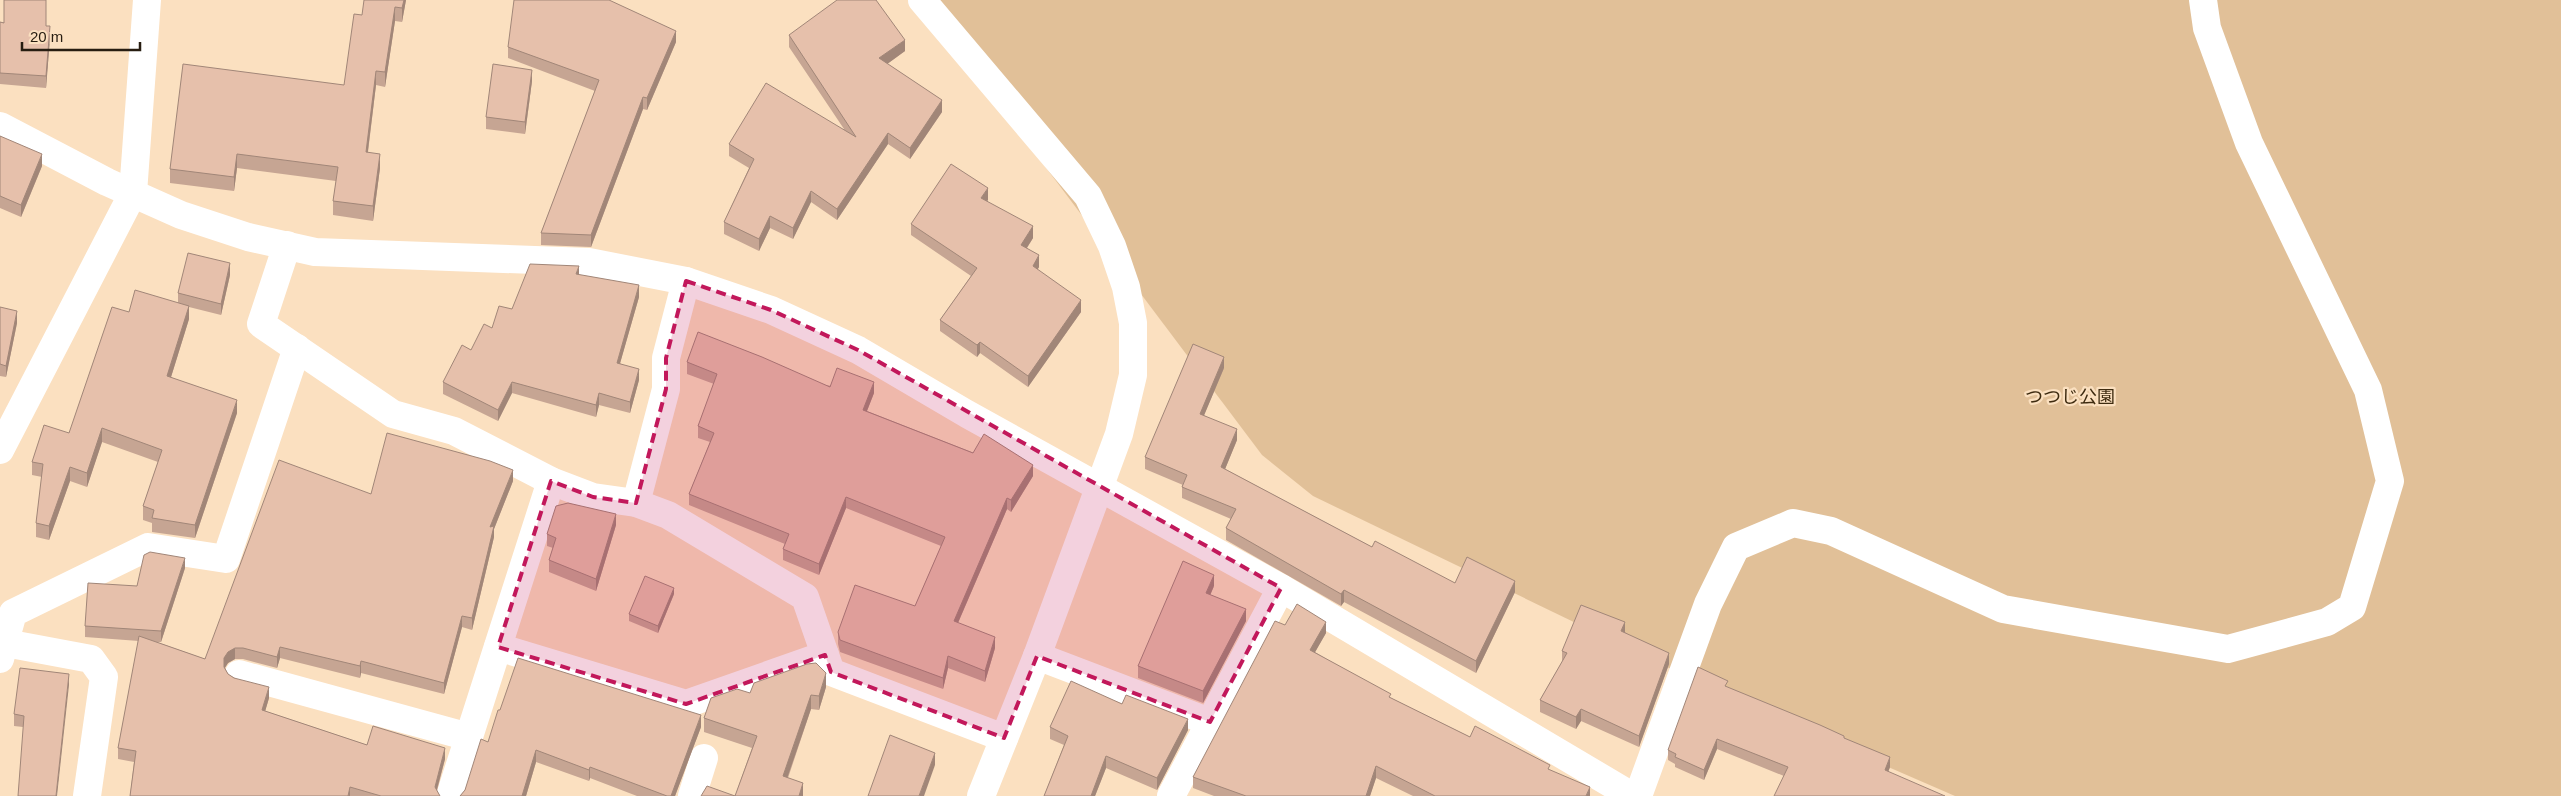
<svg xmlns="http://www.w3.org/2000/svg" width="2561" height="796" font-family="Helvetica,'Noto Sans JP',sans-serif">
  <rect width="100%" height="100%" fill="#fbe0c0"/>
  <polygon fill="#e1c098" points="920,0 2561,0 2561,796 1955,796 1750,707 1313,496 1262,455"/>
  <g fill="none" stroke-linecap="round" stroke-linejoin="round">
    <g stroke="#fff" stroke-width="28">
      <polyline points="0,126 107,182 181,215 248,237 315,252 589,262 686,281 771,310 858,350 967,414 1281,588 1632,796"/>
      <polyline points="287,245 261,324 393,414 454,431 551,481 593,497 636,503 668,515 805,597 831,672 1004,738"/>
      <polyline points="0,450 133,193 147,0"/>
      <polyline points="636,503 666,389 666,358 686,281"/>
      <polyline points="0,642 91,659 104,677 87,796"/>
      <polyline points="498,647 686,704 825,655"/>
      <polyline points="1037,656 1210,722"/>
      <polyline points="0,659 13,613 148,547 226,559 297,348"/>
      <polyline points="239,674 469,737"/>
      <polyline points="450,796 551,481"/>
      <polyline points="692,796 704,758"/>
      <polyline points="1171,796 1281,588"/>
      <polyline points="1638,796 1708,604 1736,547 1793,523 1831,531 2003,609 2228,649 2327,622 2352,607 2390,481 2368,390 2249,143 2207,28 2203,0"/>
    </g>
    <polyline stroke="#fff" stroke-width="28" points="922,0 1088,196 1112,246 1126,287 1133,323 1133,375 1119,434 1037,656 981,796"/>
  </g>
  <g fill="#c6a593">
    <polygon points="406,0 402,22 395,21 385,87 376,85 368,152 380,168 373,221 333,215 333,201 336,181 237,168 234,191 170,183 170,169 344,85 362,15"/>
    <polygon points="0,22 46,26 50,38 46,88 0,84"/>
    <polygon points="789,35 905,51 887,64 942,112 910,159 888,144 837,220 811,202 793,239 770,228 759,251 724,234 724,222 749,168 729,156 729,144 844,129 789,47"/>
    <polygon points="676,42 647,110 643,109 591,247 541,245 541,233 595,91 508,58 508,47"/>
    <polygon points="532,81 525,134 486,129 486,117"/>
    <polygon points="0,136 42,166 21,217 0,208"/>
    <polygon points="988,200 987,201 1033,238 1027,248 1039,267 1037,270 1081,312 1028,387 980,353 977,357 940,331 940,320 971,276 911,235 911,224"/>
    <polygon points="230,275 221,315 189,307 189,319 171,377 237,413 195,538 152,532 152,523 143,520 143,506 158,462 102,442 87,487 70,481 49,540 36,537 36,523 42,477 32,475 32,462 69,433 129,312 178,303 178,293"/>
    <polygon points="579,275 639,297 620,363 639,380 630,413 599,405 596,417 512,393 498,421 443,394 443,382 492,328 512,309"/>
    <polygon points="0,307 17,323 6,377 0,376"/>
    <polygon points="687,362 874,393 867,411 1033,476 1011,512 1007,509 958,623 995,648 985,682 948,668 943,689 840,652 838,644 838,632 915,606 941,546 846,508 819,575 783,560 783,549 785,544 689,505 689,494 710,442 698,438 698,426 714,384 687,374"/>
    <polygon points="1224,368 1204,415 1237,440 1225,469 1372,547 1455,583 1515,592 1476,673 1344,602 1341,606 1226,540 1226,528 1231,519 1182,498 1182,487 1183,485 1145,469 1145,457"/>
    <polygon points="513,481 494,529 494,537 472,630 462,627 444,694 361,673 360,678 280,658 277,668 243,659 235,659 228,663 225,668 228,674 269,698 265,711 367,745 445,759 437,791 440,796 130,796 134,762 118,759 118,748 139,641 85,637 85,626 137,586 185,568 161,642 157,642 205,659 371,494"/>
    <polygon points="616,525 596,591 549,572 549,560 553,548 547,546 547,534"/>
    <polygon points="1214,586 1210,595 1246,621 1203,703 1138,678 1138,666"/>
    <polygon points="674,594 658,633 629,621 629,614"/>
    <polygon points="1285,625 1326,633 1315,652 1391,698 1470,737 1550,770 1590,796 1413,796 1376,778 1370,796 1214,796 1193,788 1193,777"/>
    <polygon points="1625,632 1669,664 1639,747 1581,721 1576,729 1540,712 1540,700 1562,662 1562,651"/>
    <polygon points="69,685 23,727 14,726 14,714"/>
    <polygon points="826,687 819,710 811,709 788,778 803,796 735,796 752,748 704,732 704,718 750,693"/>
    <polygon points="1728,688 1844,738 1890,767 1888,772 1784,776 1717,749 1704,780 1675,767 1675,764 1668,760 1668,750"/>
    <polygon points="1122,704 1188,730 1157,790 1106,768 1095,796 1044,796 1064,745 1050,739 1050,727"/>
    <polygon points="500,710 701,727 675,796 637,796 590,778 589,781 536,762 526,796 460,796 465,790 488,742"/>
  </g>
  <g fill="#a18678">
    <polygon points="404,0 406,0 402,22 402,8"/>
    <polygon points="395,7 395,21 385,87 385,72"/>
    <polygon points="50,26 50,38 46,88 46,76"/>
    <polygon points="676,31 676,42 647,110 647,98"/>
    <polygon points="905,40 905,51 879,70 879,58"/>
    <polygon points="532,70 532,81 525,134 525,122"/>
    <polygon points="376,71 376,85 366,166 366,152"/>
    <polygon points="643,97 643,109 591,247 591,235"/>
    <polygon points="942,100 942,112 910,159 910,148"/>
    <polygon points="888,133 888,144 837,220 837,209"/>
    <polygon points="42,154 42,166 21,217 21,205"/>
    <polygon points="237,154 237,168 234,191 234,177"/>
    <polygon points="380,154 380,168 373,221 373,206"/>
    <polygon points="988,188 988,200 981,210 981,198"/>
    <polygon points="811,191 811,202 793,239 793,228"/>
    <polygon points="770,216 770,228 759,251 759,239"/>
    <polygon points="1033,226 1033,238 1021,257 1021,245"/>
    <polygon points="1039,255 1039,267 1033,278 1033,266"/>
    <polygon points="230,263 230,275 221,315 221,304"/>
    <polygon points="579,266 579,277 576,274"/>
    <polygon points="639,285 639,297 617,374 617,363"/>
    <polygon points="1081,300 1081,312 1028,387 1028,376"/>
    <polygon points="189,306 189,319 167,390 167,376"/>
    <polygon points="17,311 17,323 6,377 6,366"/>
    <polygon points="980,342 980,353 977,357 977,345"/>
    <polygon points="1224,357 1224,368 1200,425 1200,414"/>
    <polygon points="639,369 639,380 630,413 630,402"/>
    <polygon points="512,382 512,393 498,421 498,410"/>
    <polygon points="874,382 874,393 863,421 863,410"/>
    <polygon points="599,393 599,405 596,417 596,405"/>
    <polygon points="237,400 237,413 195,538 195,525"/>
    <polygon points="102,428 102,442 87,487 87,473"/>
    <polygon points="1237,429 1237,440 1221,479 1221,467"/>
    <polygon points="1033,465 1033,476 1011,512 1011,500"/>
    <polygon points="70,467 70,481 49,540 49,526"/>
    <polygon points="513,470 513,481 494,529 494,537 472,630 472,618 490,527"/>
    <polygon points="846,497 846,508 819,575 819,564"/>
    <polygon points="1007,498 1007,509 954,632 954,621"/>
    <polygon points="616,514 616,525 596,591 596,579"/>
    <polygon points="185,558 185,568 161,642 161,631"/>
    <polygon points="1214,575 1214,586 1206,605 1206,593"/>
    <polygon points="1515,581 1515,592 1476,673 1476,661"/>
    <polygon points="674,588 674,594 658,633 658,626"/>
    <polygon points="1344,590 1344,602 1341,606 1341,594"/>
    <polygon points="1246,609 1246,621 1203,703 1203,691"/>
    <polygon points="462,616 462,627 444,694 444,683"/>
    <polygon points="1326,622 1326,633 1310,661 1310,650"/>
    <polygon points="1625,622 1625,634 1621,631"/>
    <polygon points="995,637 995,648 985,682 985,671"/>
    <polygon points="280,647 280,658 277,668 277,657"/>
    <polygon points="235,648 235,659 228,663 224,669 224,658 228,652"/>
    <polygon points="1669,653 1669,664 1639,747 1639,736"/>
    <polygon points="948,656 948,668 943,689 943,678"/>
    <polygon points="361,661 361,673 360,678 360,666"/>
    <polygon points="826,673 826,687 819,710 819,696"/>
    <polygon points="69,674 69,685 57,796 56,796"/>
    <polygon points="269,687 269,698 262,722 262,710"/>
    <polygon points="811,695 811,709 783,790 783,776"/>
    <polygon points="1581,709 1581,721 1576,729 1576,717"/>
    <polygon points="701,715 701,727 675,796 671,796"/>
    <polygon points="1188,719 1188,730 1157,790 1157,778"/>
    <polygon points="1717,739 1717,749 1704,780 1704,770"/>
    <polygon points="445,748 445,759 435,796 435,787"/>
    <polygon points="536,750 536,762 526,796 522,796"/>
    <polygon points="935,753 935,765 924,796 919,796"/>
    <polygon points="1106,756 1106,768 1095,796 1091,796"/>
    <polygon points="1890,757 1890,767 1885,780 1885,770"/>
    <polygon points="1376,766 1376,778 1370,796 1366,796"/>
    <polygon points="590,767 590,778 589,781 589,770"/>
    <polygon points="803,783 803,796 799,796"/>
    <polygon points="350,787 350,796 348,796"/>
    <polygon points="1590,787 1590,796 1586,796"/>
  </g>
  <g fill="#e6c0ab" stroke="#a18678">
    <polygon points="4,0 46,0 46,26 50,26 46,76 0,73 0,22 4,23"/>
    <polygon points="364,0 404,0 402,8 395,7 385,72 376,71 366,152 380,154 373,206 333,201 338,167 237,154 234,177 170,169 183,64 344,85 354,14 362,15"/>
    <polygon points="514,0 609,0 676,31 647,98 643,97 591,235 541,233 599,80 508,47"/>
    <polygon points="837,0 876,0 905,40 879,58 942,100 910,148 888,133 837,209 811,191 793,228 770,216 759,239 724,222 754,159 729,144 766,83 856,137 789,35"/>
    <polygon points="493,64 532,70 525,122 486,117"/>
    <polygon points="0,136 42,154 21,205 0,196"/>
    <polygon points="951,164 988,188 981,198 1033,226 1021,245 1039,255 1033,266 1081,300 1028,376 980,342 977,345 940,320 977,268 911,224"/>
    <polygon points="188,253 230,263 221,304 178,293"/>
    <polygon points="530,264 579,266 576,274 639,285 617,363 639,369 630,402 599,393 596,405 512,382 498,410 443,382 462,345 471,350 484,324 492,328 499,306 512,309"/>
    <polygon points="135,290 189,306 167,376 237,400 195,525 152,518 154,510 143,506 162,450 102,428 87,473 70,467 49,526 36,523 43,464 32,462 44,425 69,433 112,307 129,312"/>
    <polygon points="0,307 17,311 6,366 0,364"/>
    <polygon points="698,332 762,357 830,387 837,368 874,382 863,410 973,453 984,434 1033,465 1011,500 1007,498 954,621 995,637 985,671 948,656 943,678 840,640 838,632 855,585 915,606 945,537 846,497 819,564 783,549 789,534 689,494 714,433 698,426 717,374 687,362"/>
    <polygon points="1193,344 1224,357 1200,414 1237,429 1221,467 1372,547 1375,541 1455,583 1467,557 1515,581 1476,661 1344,590 1341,594 1226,528 1236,509 1182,487 1187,475 1145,457"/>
    <polygon points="387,433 490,461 513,470 490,527 494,526 472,618 462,616 444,683 361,661 360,666 280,647 277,657 243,648 235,648 228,652 224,658 224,667 228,674 234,678 269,687 262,710 367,745 373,726 445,748 435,787 440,796 381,796 350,787 348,796 130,796 136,751 118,748 139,636 205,659 279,460 371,494"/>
    <polygon points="568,503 616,514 596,579 549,560 556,538 547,534 556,506"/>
    <polygon points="150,552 185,558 161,631 85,626 88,583 137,586 144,555"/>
    <polygon points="1183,561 1214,575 1206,593 1246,609 1203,691 1138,666"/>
    <polygon points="645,576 674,588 658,626 629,614"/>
    <polygon points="1297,604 1326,622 1310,650 1391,694 1389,697 1470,737 1475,726 1550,765 1548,769 1590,787 1586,796 1435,796 1376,766 1366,796 1246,796 1193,777 1275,621 1285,625"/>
    <polygon points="1581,605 1625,622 1621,631 1669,653 1639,736 1581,709 1576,717 1540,700 1567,653 1562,651"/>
    <polygon points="518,658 701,715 671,796 667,796 590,767 589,770 536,750 522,796 460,796 465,790 481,739 488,742 498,710 500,710"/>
    <polygon points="816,663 826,673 819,696 811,695 783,776 803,783 799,796 701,796 707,786 735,796 757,736 704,718 711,698 737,689 750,693 754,683 807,664"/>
    <polygon points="1698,667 1728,681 1725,686 1820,725 1844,736 1844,738 1890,757 1885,770 1945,796 1774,796 1788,767 1717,739 1704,770 1675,757 1676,754 1668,750"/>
    <polygon points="20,668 69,674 56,796 18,796 24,716 14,714"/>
    <polygon points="1071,681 1122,704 1126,695 1188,719 1157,778 1106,756 1091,796 1044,796 1068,736 1050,727"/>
    <polygon points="890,735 935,753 919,796 868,796"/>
  </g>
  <path fill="#c2185b" fill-opacity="0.2" stroke="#c2185b" stroke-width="4" stroke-dasharray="10 6" stroke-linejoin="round" d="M686 281 771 310 858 350 1281 588 1210 722 1037 656 1004 738 831 672 825 655 686 704 498 647 551 481 593 497 636 503 666 389V358Z"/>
  <g text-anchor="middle" stroke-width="4.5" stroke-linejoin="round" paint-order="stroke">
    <g font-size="18" fill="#3e2b10" stroke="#fbe0c0">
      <text x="2070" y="403">つつじ公園</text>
    </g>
  </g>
  <path d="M22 42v8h118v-8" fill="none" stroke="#271d11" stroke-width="2.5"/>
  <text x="30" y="42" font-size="15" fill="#271d11" stroke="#fbe0c0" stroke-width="4" paint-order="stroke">20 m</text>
</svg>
